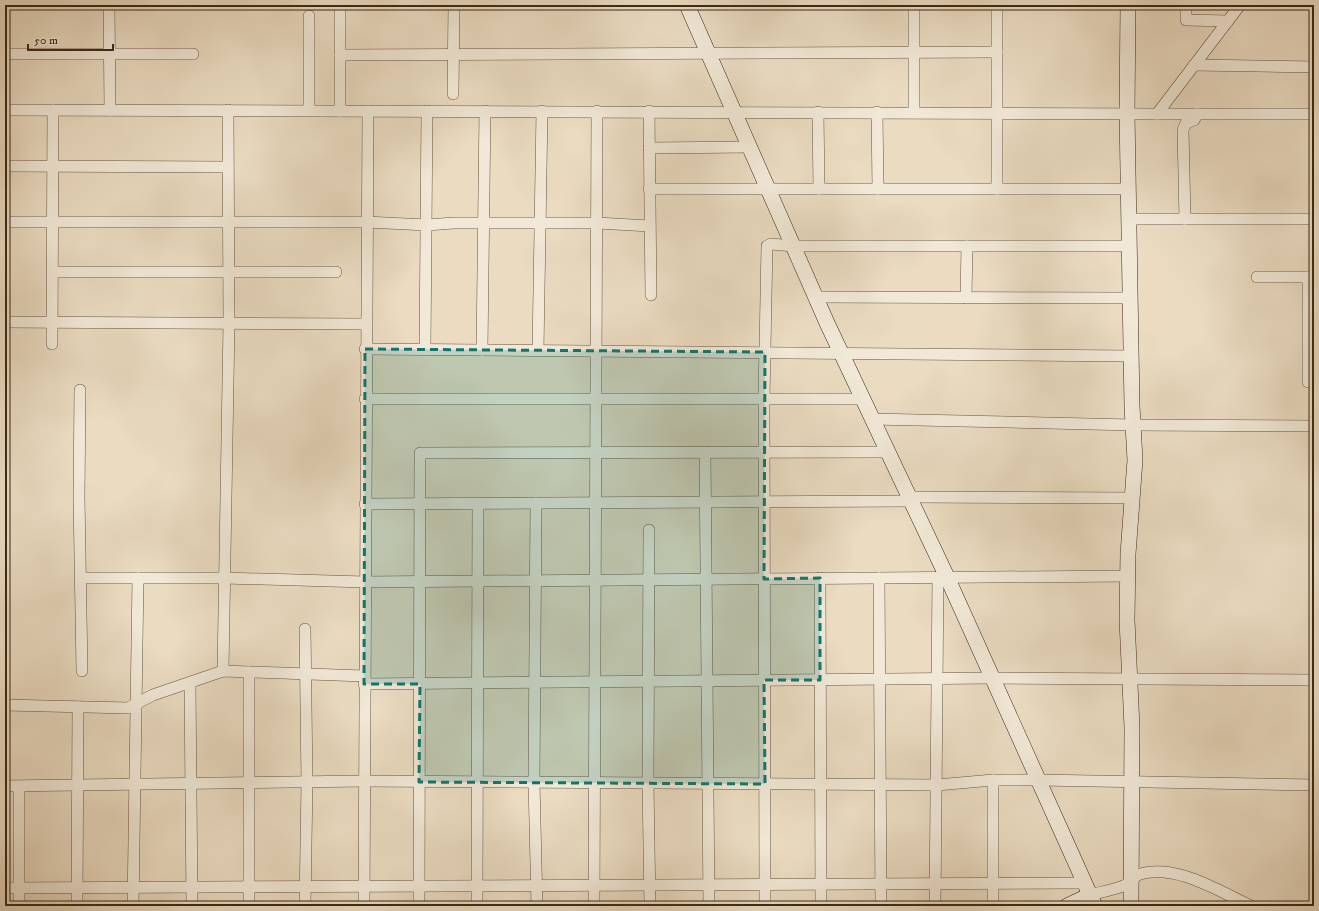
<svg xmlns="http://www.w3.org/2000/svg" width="1319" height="911" font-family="'IM FELL DW Pica',serif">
  <rect width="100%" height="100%" fill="#eadbc1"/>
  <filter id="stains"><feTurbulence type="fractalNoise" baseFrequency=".005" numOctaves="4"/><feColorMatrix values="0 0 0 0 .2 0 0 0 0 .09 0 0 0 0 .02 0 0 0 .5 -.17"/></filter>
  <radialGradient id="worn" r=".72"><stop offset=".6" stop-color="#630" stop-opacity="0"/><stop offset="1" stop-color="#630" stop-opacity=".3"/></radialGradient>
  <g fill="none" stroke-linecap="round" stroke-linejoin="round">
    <g stroke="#675642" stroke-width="12">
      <g id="street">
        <polyline points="109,5 110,110"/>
        <polyline points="340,5 340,111"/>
        <polyline points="997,5 997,189"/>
        <polyline points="1186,5 1186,20 1228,21"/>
        <polyline points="309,16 309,110"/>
        <polyline points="5,54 193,54"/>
        <polyline points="340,55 997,52"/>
        <polyline points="1194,65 1314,67"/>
        <polyline points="453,94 454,5"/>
        <polyline points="5,110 1157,114 1240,5"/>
        <polyline points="649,111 651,295"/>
        <polyline points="818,112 819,189"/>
        <polyline points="877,112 878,189"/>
        <polyline points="914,112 914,5"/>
        <polyline points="1157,114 1314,114"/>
        <polyline points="649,148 750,147"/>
        <polyline points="5,166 228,167"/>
        <polyline points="649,189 1128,189"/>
        <polyline points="1129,219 1314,219"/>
        <polyline points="1185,219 1183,130 1186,123 1194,120 1197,114"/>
        <polyline points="5,222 366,222 427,225 454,223 597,223 650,226"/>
        <polyline points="52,272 336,272"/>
        <polyline points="1257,277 1314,277"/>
        <polyline points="815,297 1130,298"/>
        <polyline points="966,298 967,246"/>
        <polyline points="5,322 365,324"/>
        <polyline points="52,344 53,110"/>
        <polyline points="365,349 1131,356"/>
        <polyline points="425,349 427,111"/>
        <polyline points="482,350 485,111"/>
        <polyline points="538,350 542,111"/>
        <polyline points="1308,382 1308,277"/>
        <polyline points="80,390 79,497 82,671"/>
        <polyline points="365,399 862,399"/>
        <polyline points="872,419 1133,425 1314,426"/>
        <polyline points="705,452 709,906"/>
        <polyline points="909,497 1132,498"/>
        <polyline points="536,503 534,782 537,906"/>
        <polyline points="365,504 911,501"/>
        <polyline points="649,530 648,783 650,906"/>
        <polyline points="81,578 225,578 365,582 1128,576"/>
        <polyline points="820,578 821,906"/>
        <polyline points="879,578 881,906"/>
        <polyline points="305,629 307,782 305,906"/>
        <polyline points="223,671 229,324 228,110"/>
        <polyline points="249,672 249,906"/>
        <polyline points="190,683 192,906"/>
        <polyline points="364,684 991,678 1314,680"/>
        <polyline points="5,705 128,708 153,695 223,671 364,676"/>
        <polyline points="993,780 993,906"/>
        <polyline points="5,786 364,781 937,785 993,780 1039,780 1314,785"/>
        <polyline points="19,787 19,906"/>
        <polyline points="5,888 1085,883"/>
        <path d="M1090 895C1101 892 1113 890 1123 886 1130 884 1134 876 1140 874 1178 864 1218 891 1251 906"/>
        <polyline points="77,906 78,707"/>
        <polyline points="133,906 138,578"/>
        <polyline points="364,906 368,111"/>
        <polyline points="419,906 420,453 887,452"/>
        <polyline points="477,906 478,504"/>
        <polyline points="594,906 597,111"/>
        <polyline points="765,906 764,398 767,246 771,244 793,246 1129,246"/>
        <polyline points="935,906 938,577"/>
      </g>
    </g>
    <g stroke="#3b2917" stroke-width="16">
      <g id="secondary">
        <polyline points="687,5 827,323 947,577 1095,906"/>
        <polyline points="1128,5 1127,113 1132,406 1135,460 1128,554 1127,620 1132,727 1131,906"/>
        <polyline points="1067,906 1090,895"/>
      </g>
    </g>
    <use href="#street" stroke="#f1e8d7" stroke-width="11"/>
    <use href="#secondary" stroke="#f1e8d7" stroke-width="15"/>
  </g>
  <path fill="#0f766e" fill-opacity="0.2" stroke="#0f766e" stroke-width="3" stroke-dasharray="8 5" stroke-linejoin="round" d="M365 349 765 352 764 579 820 578V680H764L765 784 419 782 420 684H364Z"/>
  <rect width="1319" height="911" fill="none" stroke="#eadbc1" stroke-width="20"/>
  <rect x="6" y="6" width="1307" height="899" fill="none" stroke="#3b2917" stroke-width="2"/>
  <rect x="10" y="10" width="1299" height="891" fill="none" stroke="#3b2917"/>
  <path d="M28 44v6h85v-6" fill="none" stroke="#3b2917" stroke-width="2"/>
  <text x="34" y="44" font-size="12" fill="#3b2917" stroke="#f1e8d7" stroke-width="3" paint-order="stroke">50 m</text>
  <rect width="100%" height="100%" filter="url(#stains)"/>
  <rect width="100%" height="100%" fill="url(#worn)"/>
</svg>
